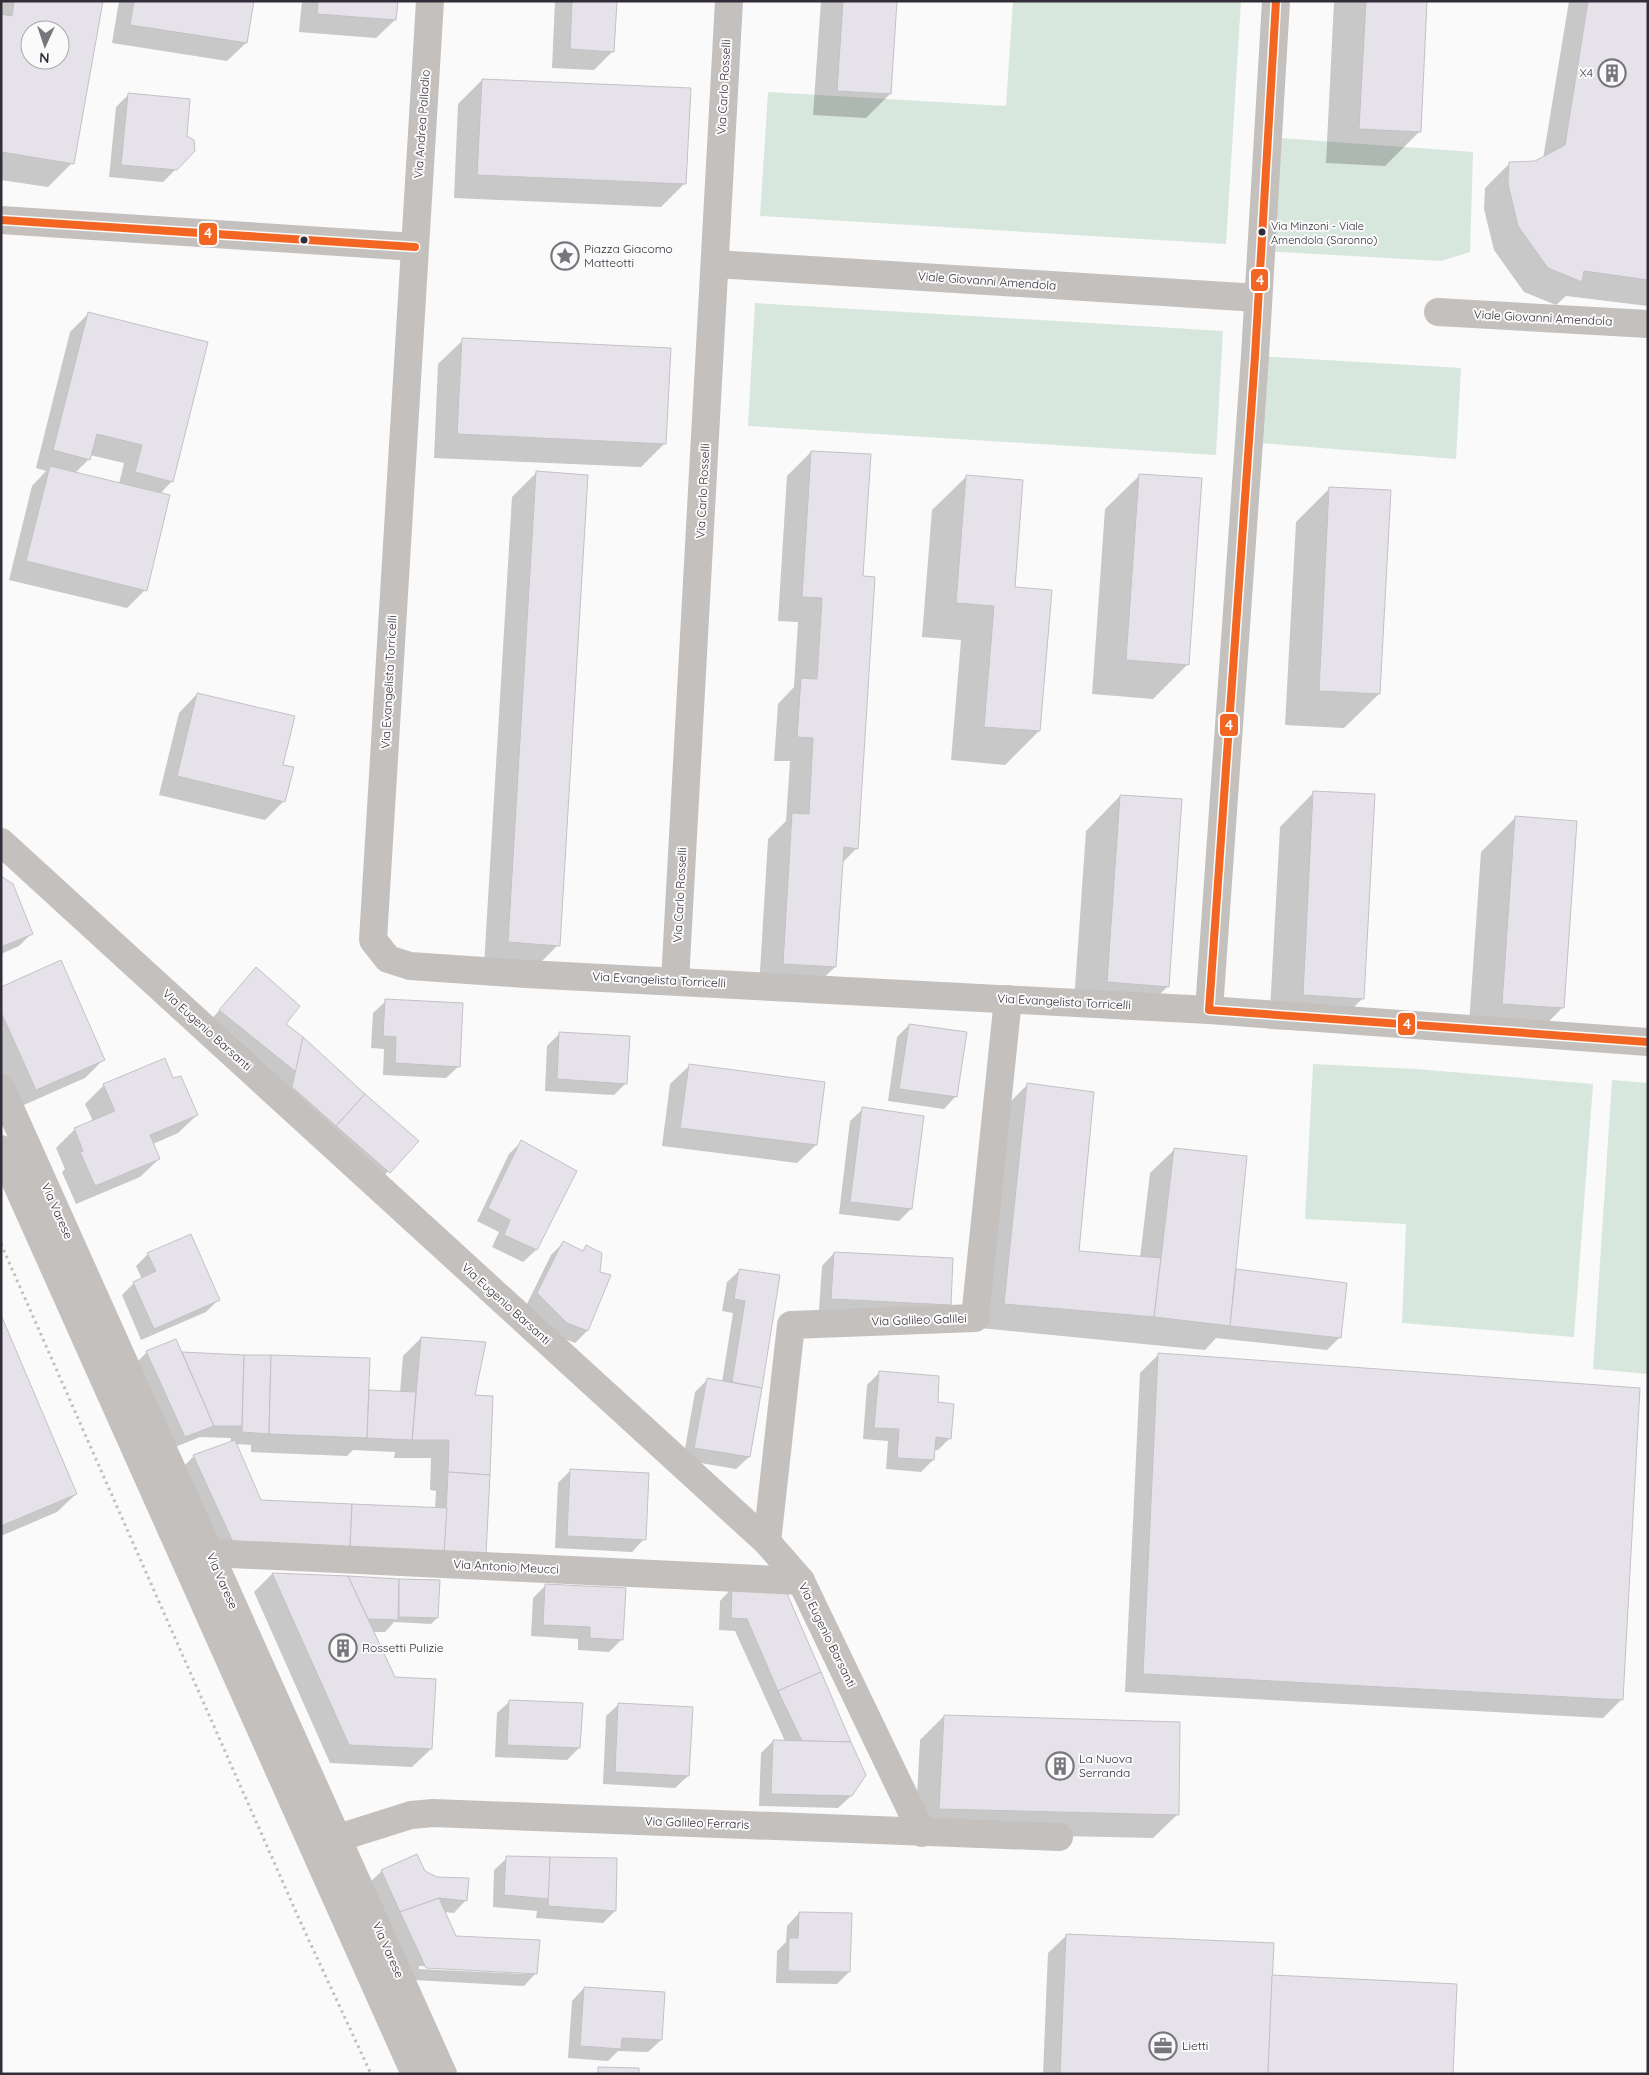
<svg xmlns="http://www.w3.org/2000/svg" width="1649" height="2075" font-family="Quicksand,sans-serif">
  <rect width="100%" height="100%" fill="#fafafa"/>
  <g fill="#d8e7de">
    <polygon points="1013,1 1241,1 1226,244 760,216 768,92 1006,106"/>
    <polygon points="1268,137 1473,152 1470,252 1441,261 1261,251"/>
    <polygon points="755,303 1223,331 1216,455 748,426"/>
    <polygon points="1255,356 1461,368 1456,459 1249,442"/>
    <polygon points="1313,1064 1416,1069 1593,1084 1574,1337 1402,1323 1406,1224 1305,1219"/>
    <polygon points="1612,1080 1648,1083 1648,1374 1593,1369"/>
  </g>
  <g fill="#0003" fill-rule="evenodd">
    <path d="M1 1H101L72 163 48 187 1 180ZM30 30H60V60H30Z"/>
    <polygon points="119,1 252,1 246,43 227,61 112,43"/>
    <polygon points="302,1 396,1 395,20 376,38 299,32"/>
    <polygon points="555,1 616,1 613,51 594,70 552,68"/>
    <polygon points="821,1 896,1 890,94 866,118 813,115"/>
    <polygon points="1334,1 1426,1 1419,132 1385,166 1326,163"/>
    <polygon points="1569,1 1648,1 1648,306 1566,296 1556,305 1524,292 1494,250 1484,209 1485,188 1510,163 1536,163 1543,159"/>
    <polygon points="482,80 685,183 661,207 454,198 458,104"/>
    <polygon points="129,94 186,137 176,169 163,182 109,177 116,107"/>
    <path d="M89 313 172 481 160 494 145 590 127 608 9 580 32 486 46 471 36 468 70 332ZM90 455 124 463 119 484 75 473 89 459Z"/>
    <polygon points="463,340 665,443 641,467 434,458 438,364"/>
    <polygon points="811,452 862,577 857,848 841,864 835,967 810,991 759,988 768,839 786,821 790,761 774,761 778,704 794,687 798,622 778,621 787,476"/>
    <polygon points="536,473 558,945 534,969 484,966 512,497"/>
    <polygon points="1140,475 1188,664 1153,699 1092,694 1105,509"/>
    <polygon points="967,476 1039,731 1005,765 951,760 961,640 922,637 932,510"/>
    <polygon points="1330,488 1379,694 1344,728 1285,725 1296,522"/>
    <polygon points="197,694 282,766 284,801 265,820 159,795 179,713"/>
    <polygon points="1314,792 1363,998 1329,1032 1269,1029 1280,827"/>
    <polygon points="1120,796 1168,986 1134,1020 1073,1016 1086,831"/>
    <polygon points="1515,818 1563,1007 1529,1042 1468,1038 1481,852"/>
    <polygon points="1,878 31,934 19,946 1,954"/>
    <polygon points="256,969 284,1024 417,1141 376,1184 208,1023"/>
    <polygon points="1,988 103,1060 85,1078 17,1108 1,1072"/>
    <polygon points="386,1001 459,1066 446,1078 383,1075 384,1049 371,1048 373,1013"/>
    <polygon points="909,1025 956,1096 944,1109 888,1101 897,1037"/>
    <polygon points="560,1033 626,1083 614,1095 545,1091 547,1046"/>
    <polygon points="689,1066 816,1145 797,1163 662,1146 670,1084"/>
    <polygon points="173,1080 197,1115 178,1133 153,1144 159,1159 140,1177 76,1204 62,1172 65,1169 56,1148 75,1129 93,1121 85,1104 104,1085"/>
    <polygon points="1027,1085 1077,1252 1140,1258 1150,1173 1175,1149 1234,1270 1345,1284 1340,1337 1327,1350 1216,1338 1205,1350 980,1328 1003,1109"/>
    <polygon points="863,1109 911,1209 899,1221 839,1214 850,1121"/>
    <polygon points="521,1142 576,1171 536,1250 523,1262 492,1247 499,1232 477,1221 509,1154"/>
    <polygon points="564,1242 582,1252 586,1247 587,1331 575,1343 555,1335 526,1306 551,1255"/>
    <polygon points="834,1253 950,1304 937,1317 819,1310 822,1266"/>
    <polygon points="148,1254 218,1300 206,1312 141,1340 122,1295 134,1283 142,1279 136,1266"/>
    <polygon points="740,1270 778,1276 749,1457 736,1469 683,1460 695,1392 707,1380 722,1382 733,1313 722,1311 727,1282"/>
    <polygon points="1,1319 76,1494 57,1512 1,1536"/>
    <path d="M421 1338 474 1396 485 1553 215 1560 175 1475 194 1456 230 1443 231 1438 200 1437 173 1448 135 1364 147 1352 273 1356 367 1393 369 1391 400 1393 403 1356ZM235 1444 251 1445V1452L347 1456 353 1450 395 1452 394 1458H431L430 1490 436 1491 435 1509 260 1501Z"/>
    <polygon points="1158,1355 1622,1699 1603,1718 1125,1692 1140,1373"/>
    <polygon points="879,1373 936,1403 950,1438 938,1450 934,1450 933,1460 921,1472 886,1469 888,1441 863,1439 867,1385"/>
    <polygon points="571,1470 644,1539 632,1552 555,1548 558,1483"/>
    <polygon points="272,1574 399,1580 437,1618 431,1624 394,1622 385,1632 372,1632 394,1678 431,1749 412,1767 330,1763 254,1592"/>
    <polygon points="545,1586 622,1639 609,1652 578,1650 578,1639 531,1636 533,1598"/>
    <polygon points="732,1588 851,1796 838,1808 759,1806 761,1753 773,1741 785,1741 735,1631 719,1630 720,1601"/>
    <polygon points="510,1701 579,1748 567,1760 495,1757 497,1713"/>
    <polygon points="619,1704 688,1776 675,1788 603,1784 606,1716"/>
    <polygon points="944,1716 1178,1814 1153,1838 915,1833 920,1740"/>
    <polygon points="507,1858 615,1911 603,1923 536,1918 537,1911 493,1907 494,1870"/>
    <path d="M382 1871 424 1872 466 1900 454 1913 444 1912 455 1937 536 1973 524 1986 413 1980 369 1883ZM419 1966 526 1972V1974L419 1969Z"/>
    <polygon points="799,1913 849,1972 837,1984 776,1983 777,1951 786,1942 787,1926"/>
    <polygon points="1067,1935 1271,1976 1452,2074 1043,2074 1048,1953"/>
    <polygon points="584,1988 661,2040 648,2052 618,2051 608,2061 568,2058 572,2001"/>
  </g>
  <g fill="#e6e2e9" stroke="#c4c1c6" fill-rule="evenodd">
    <path d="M14 1H103L74 164 1 152V14L12 16ZM30 30H60V60H30Z"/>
    <polygon points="134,1 254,1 247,43 130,25"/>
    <polygon points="318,1 398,1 396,20 317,14"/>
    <polygon points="572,1 617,1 614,52 570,49"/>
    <polygon points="843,1 897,1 891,94 837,91"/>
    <polygon points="1366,1 1427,1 1421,132 1359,129"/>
    <polygon points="1588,1 1648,1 1648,280 1584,271 1582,282 1548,268 1518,226 1508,184 1509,162 1535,161 1565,145"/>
    <polygon points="482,79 691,88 686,184 477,175"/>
    <polygon points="128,93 190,99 187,136 194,140 195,151 177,170 121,165"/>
    <polygon points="88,312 208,342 173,482 135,472 142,445 97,434 90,460 53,450"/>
    <polygon points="462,338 671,348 666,444 457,434"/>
    <polygon points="811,451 871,454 863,576 875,577 858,849 844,847 836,967 783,964 792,813 809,814 813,738 797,737 801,678 817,679 822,598 802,597"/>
    <polygon points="50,466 170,495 147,591 26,561"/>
    <polygon points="536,471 588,475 560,946 508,942"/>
    <polygon points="1139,474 1202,478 1189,665 1126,660"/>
    <polygon points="966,475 1023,480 1015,587 1052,590 1040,731 984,727 994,606 956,603"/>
    <polygon points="1329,487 1391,490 1380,694 1319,691"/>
    <polygon points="197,693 295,716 283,765 294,767 285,802 177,776"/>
    <polygon points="1313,791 1375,794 1364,999 1303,995"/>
    <polygon points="1120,795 1182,799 1169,987 1107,982"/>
    <polygon points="1515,816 1577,821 1564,1008 1502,1004"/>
    <polygon points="1,876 13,884 33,934 1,947"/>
    <polygon points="61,960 105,1060 36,1090 1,1012 1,987"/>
    <polygon points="256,967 300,1006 286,1024 303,1037 296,1072 219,1010"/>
    <polygon points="385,999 463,1003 460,1067 395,1063 396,1037 383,1036"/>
    <polygon points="909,1024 967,1032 957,1097 899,1089"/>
    <polygon points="559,1032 630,1036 627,1084 557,1079"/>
    <polygon points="303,1037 365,1094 336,1126 292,1087"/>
    <polygon points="165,1058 173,1078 181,1076 198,1115 150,1135 160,1159 95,1186 80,1152 83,1151 74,1128 115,1111 103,1084"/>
    <polygon points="689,1064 825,1082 817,1145 680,1128"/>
    <polygon points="1027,1083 1094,1092 1079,1251 1161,1258 1154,1317 1004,1304"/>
    <polygon points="365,1094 419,1141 390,1173 336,1126"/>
    <polygon points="862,1107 924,1116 912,1209 850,1202"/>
    <polygon points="521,1140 577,1171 537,1250 504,1235 510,1220 488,1208"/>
    <polygon points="1174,1148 1247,1156 1230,1326 1154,1317"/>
    <polygon points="191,1234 220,1300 154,1329 133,1282 156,1271 147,1253"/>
    <polygon points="563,1241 583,1251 586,1245 602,1253 600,1272 611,1275 588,1331 567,1323 537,1293"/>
    <polygon points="834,1252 953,1258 951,1305 831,1299"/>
    <polygon points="739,1269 780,1275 762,1388 732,1382 745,1301 734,1299"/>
    <polygon points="1236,1269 1347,1283 1341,1338 1230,1326"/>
    <polygon points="1,1315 77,1494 1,1526"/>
    <polygon points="421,1337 486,1342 475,1395 493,1396 490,1475 448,1472 449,1440 412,1440"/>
    <polygon points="176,1339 214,1426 185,1437 146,1351"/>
    <polygon points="182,1352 244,1355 242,1426 214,1426"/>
    <polygon points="1158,1353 1640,1388 1623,1700 1143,1674"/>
    <polygon points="244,1355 271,1355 269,1434 242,1432"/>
    <polygon points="271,1355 370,1358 367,1438 269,1434"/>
    <polygon points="879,1371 939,1376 938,1402 954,1404 951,1439 936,1437 934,1460 897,1458 899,1429 874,1428"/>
    <polygon points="707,1378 762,1388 750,1457 694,1448"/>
    <polygon points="369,1390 416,1392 412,1440 367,1438"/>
    <polygon points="235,1440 261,1500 352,1504 350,1547 233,1542 193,1455"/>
    <polygon points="570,1469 649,1473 646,1540 567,1536"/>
    <polygon points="448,1472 490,1475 486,1554 444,1552"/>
    <polygon points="352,1504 447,1508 444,1552 350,1547"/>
    <polygon points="272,1573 348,1576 395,1677 436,1679 432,1749 349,1745"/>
    <polygon points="348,1576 399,1579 398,1620 368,1619"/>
    <polygon points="399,1579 440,1580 438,1618 399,1617"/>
    <polygon points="545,1584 626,1588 623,1640 590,1638 590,1627 543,1625"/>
    <polygon points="732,1587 785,1589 821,1672 778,1691 747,1619 731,1618"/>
    <polygon points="821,1672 851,1742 802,1741 778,1691"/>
    <polygon points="509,1700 583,1703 580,1748 507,1745"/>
    <polygon points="618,1703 693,1707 689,1776 615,1772"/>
    <polygon points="944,1715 1180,1722 1179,1815 939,1809"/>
    <polygon points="773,1740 851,1742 866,1775 852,1796 771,1794"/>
    <polygon points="417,1854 425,1871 437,1877 469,1878 467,1901 439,1898 400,1912 381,1870"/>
    <polygon points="506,1856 550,1857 549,1899 504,1895"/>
    <polygon points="550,1857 617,1858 616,1911 548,1906"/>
    <polygon points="439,1898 456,1936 540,1940 537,1974 426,1968 400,1912"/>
    <polygon points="799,1912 852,1913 850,1972 788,1971 789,1938 798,1938"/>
    <polygon points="1066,1934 1274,1943 1268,2074 1060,2074"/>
    <polygon points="1272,1975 1457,1984 1453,2074 1268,2074"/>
    <polygon points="584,1987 665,1992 662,2040 622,2038 621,2049 580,2046"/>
    <polygon points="598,2067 639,2068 639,2074 598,2074"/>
  </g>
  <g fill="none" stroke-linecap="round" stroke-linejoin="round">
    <polyline stroke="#c1bebe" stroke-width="3" stroke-dasharray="2.5 4" stroke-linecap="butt" points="1,1244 300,1921 371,2074"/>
    <g stroke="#c4c0be" stroke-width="28">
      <polyline points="430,1 373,940 388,959 410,966 526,974 1209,1010 1648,1042"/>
      <polyline points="1,220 415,247"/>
      <polyline points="715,264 1258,298"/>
      <polyline points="1438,312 1648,324"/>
      <polyline points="1,842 767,1542 801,1581 922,1833"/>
      <polyline points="675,981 729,1"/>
      <polyline points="1209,1010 1255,356 1276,1"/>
      <polyline points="1,1088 443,2074"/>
      <polyline points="1,1149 415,2074"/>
      <polyline points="767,1542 791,1325 975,1318 1008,999"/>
      <polyline points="210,1553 801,1581"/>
      <polyline points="338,1838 411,1815 433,1813 1059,1837"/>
    </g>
    <g stroke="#fafafa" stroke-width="11">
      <g id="bus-1">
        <polyline points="1276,1 1255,356 1209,1010 1648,1042"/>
        <polyline points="1,220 415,247"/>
      </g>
    </g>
    <use href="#bus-1" stroke="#f26522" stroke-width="8"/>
  </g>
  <defs>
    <g id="building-ring" transform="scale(1.4375)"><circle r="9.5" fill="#fafafa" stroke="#79757d" stroke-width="1.5"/><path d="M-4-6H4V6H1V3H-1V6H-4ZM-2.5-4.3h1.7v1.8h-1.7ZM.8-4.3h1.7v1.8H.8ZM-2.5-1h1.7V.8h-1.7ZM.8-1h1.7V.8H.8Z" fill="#79757d"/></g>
    <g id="sight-ring" transform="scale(1.4375)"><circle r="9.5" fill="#fafafa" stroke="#79757d" stroke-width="1.5"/><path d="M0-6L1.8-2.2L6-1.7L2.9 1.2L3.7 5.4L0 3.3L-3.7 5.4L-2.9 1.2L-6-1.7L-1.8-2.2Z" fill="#79757d"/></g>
    <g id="office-ring" transform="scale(1.4375)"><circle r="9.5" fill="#fafafa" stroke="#79757d" stroke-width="1.5"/><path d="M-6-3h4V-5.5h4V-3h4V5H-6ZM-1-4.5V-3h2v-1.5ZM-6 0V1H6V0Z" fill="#79757d"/></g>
  </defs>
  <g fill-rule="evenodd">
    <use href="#building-ring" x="1612" y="73"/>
    <use href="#sight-ring" x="565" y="256"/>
    <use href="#building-ring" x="343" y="1648"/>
    <use href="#building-ring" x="1060" y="1766"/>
    <use href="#office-ring" x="1163" y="2046"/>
  </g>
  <g fill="#332d39" stroke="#fafafa" stroke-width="2">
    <circle cx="1262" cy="232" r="4.5"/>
    <circle cx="304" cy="240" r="4.5"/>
  </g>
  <g text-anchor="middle" stroke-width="4" stroke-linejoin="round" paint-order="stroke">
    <g font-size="11" fill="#332d39" stroke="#fafafa" text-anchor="start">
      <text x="1271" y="230">Via Minzoni - Viale<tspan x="1271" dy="14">Amendola (Saronno)</tspan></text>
    </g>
    <g font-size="12" fill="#332d39" stroke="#fafafa" text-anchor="start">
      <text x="1593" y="77" text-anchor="end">X4</text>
      <text x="584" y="253">Piazza Giacomo<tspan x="584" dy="14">Matteotti</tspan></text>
      <text x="362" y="1652">Rossetti Pulizie</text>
      <text x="1079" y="1763">La Nuova<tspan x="1079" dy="14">Serranda</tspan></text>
      <text x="1182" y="2050">Lietti</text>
    </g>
    <g font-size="12" fill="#332d39" stroke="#fafafa">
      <text transform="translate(724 87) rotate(-87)" y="4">Via Carlo Rosselli</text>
      <text transform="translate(422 124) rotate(-86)" y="4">Via Andrea Palladio</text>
      <text transform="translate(987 281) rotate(4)" y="4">Viale Giovanni Amendola</text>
      <text transform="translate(1543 318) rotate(3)" y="4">Viale Giovanni Amendola</text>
      <text transform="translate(703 491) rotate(-87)" y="4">Via Carlo Rosselli</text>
      <text transform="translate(389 682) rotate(-87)" y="4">Via Evangelista Torricelli</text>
      <text transform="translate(680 895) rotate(-87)" y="4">Via Carlo Rosselli</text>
      <text transform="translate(659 980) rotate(3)" y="4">Via Evangelista Torricelli</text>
      <text transform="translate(1064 1002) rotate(3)" y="4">Via Evangelista Torricelli</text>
      <text transform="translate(207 1030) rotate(42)" y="4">Via Eugenio Barsanti</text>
      <text transform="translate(57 1211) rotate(66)" y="4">Via Varese</text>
      <text transform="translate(506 1304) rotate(42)" y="4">Via Eugenio Barsanti</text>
      <text transform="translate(919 1320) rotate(-2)" y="4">Via Galileo Galilei</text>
      <text transform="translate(506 1567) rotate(3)" y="4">Via Antonio Meucci</text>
      <text transform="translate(222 1581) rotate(66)" y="4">Via Varese</text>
      <text transform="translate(827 1635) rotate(64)" y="4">Via Eugenio Barsanti</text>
      <text transform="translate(697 1823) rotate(2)" y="4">Via Galileo Ferraris</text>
      <text transform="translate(388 1950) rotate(66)" y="4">Via Varese</text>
    </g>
  </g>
  <g stroke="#fafafa" stroke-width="2">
    <rect x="198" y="222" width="20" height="24" rx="5" fill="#f26522"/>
    <rect x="1250" y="268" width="19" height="24" rx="5" fill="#f26522"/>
    <rect x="1219" y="713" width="20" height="24" rx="5" fill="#f26522"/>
    <rect x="1397" y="1012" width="19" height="24" rx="5" fill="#f26522"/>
  </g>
  <g font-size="14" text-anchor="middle" font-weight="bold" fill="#fff">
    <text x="208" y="238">4</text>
    <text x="1260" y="285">4</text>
    <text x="1229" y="730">4</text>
    <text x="1407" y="1029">4</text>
  </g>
  <rect width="1649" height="2075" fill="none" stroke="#332d39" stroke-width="5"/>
  <g transform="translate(45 45) rotate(183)"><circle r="24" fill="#fafafa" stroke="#aaa8ad"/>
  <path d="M0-4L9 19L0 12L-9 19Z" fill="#79757d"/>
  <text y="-8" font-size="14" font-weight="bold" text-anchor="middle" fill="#332d39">N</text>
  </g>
</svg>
